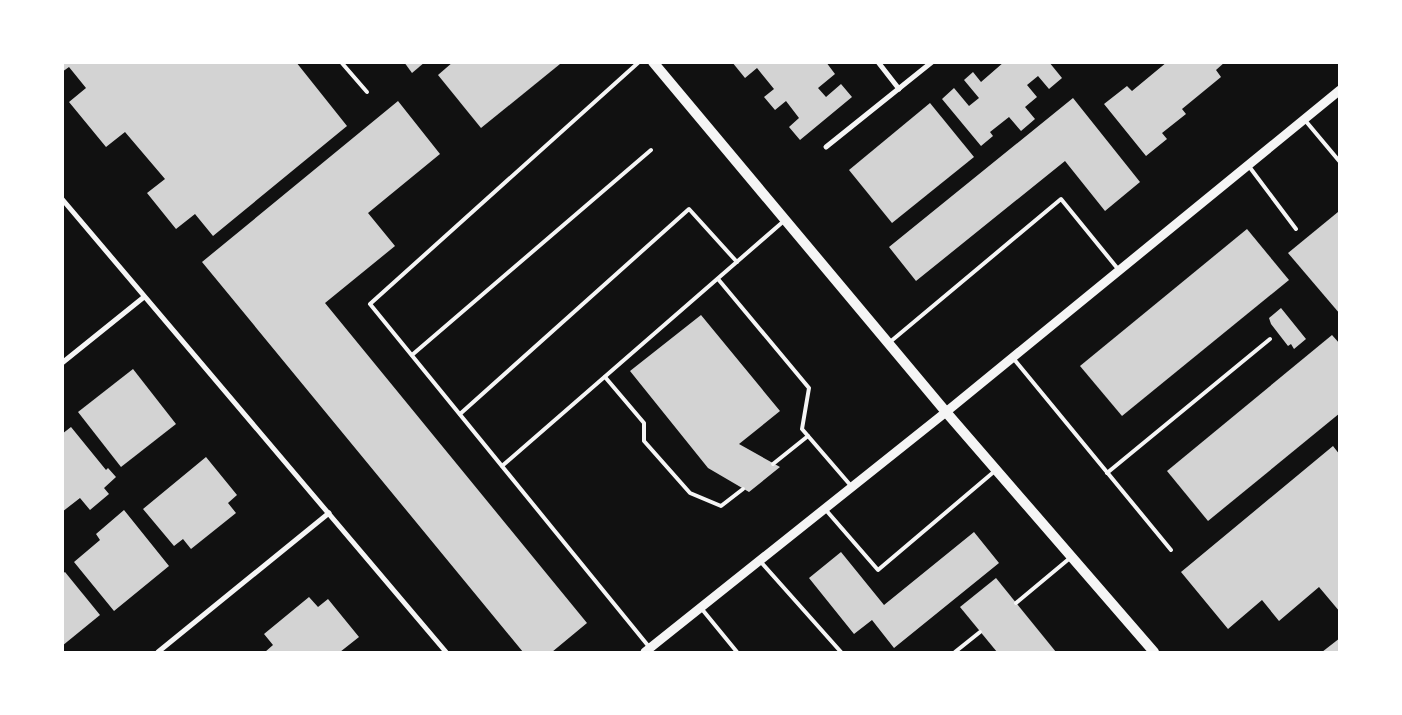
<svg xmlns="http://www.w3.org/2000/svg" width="1402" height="715" font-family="'PT Sans',sans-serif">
  <rect width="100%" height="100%" fill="#111"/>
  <g fill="#d3d3d3">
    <polygon points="62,62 189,62 190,64 193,62 296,62 347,126 213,236 195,214 176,229 147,193 165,179 125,132 106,147 69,102 86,88 69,67 62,72"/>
    <polygon points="404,62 425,62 412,73"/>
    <polygon points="453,62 559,62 560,64 481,128 438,75"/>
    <polygon points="732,62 826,62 835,74 818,88 826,97 841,84 852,97 800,140 789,127 799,118 786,101 775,110 764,97 774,89 757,68 745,78"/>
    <polygon points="1004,62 1049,62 1062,78 1049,89 1038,76 1027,85 1037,97 1025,107 1035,119 1021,131 1009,117 990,132 993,136 981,146 942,99 954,88 969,106 979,98 964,80 973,72 981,82"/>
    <polygon points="1167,62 1225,62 1216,70 1221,77 1182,109 1186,114 1162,133 1167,139 1146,156 1104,104 1127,86 1132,91"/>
    <polygon points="1073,98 1140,182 1105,211 1065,161 916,281 889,247"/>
    <polygon points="398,101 440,154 368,213 395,246 325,303 587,623 552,652 523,652 202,262"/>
    <polygon points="930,103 974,157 892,223 849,170"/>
    <polygon points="1338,212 1340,214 1340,314 1288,253"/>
    <polygon points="1247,229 1289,280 1122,416 1080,366"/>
    <polygon points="1281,308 1306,339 1294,349 1291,344 1288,346 1271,324 1269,318"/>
    <polygon points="701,315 780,411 739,444 780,467 749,492 708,468 630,371"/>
    <polygon points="1332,335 1340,344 1340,413 1208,521 1167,471"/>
    <polygon points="133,369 176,424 121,467 78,412"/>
    <polygon points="71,427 106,470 108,468 116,477 104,488 109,494 90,510 80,498 62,512 62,434"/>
    <polygon points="1333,446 1340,455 1340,612 1319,587 1279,621 1262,600 1228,629 1181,572"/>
    <polygon points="206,457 237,495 228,503 236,513 191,549 183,539 174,546 143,509"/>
    <polygon points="124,510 169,566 114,611 74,562 100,540 96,534"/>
    <polygon points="974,532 999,563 894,648 872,620 854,634 809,578 841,552 884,605"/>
    <polygon points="65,572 100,615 62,646 62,574"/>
    <polygon points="996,578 1056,652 997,652 960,607"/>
    <polygon points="309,597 318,607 328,599 359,637 340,652 265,652 273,645 264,634"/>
    <polygon points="1340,638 1340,652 1322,652"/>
  </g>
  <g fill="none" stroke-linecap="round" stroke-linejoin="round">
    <g stroke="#f5f5f5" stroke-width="4">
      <polyline points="341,62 367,92"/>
      <polyline points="639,62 370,304 650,648"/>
      <polyline points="1304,119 1340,162"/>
      <polyline points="1248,165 1296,229"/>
      <polyline points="718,279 809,388 802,429 852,487"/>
      <polyline points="890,342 1061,199 1118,269"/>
      <polyline points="412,355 651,150"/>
      <polyline points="1013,358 1171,550"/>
      <polyline points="605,377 644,423 644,441 690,493 721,506 743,489"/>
      <polyline points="460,414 689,209 737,262"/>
      <polyline points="773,464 808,436"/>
      <polyline points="502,466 785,220"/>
      <polyline points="1107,473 1270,339"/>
      <polyline points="825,509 878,570 996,470"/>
      <polyline points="760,561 841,652"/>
      <polyline points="1016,603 1070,558"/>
      <polyline points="701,608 737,652"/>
      <polyline points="955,652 980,632"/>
    </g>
    <g stroke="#f5f5f5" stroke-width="5">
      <polyline points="878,62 899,89"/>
      <polyline points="826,147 932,62"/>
      <polyline points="62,199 446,652"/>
      <polyline points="62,363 144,297"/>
      <polyline points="158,652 329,513"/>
    </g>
    <polyline stroke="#f5f5f5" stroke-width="9" points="645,652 946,412 1340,90"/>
    <polyline stroke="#f5f5f5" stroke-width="10" points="653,62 946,412 1154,652"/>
  </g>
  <rect width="1402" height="715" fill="none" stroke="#ffffff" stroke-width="128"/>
</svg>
